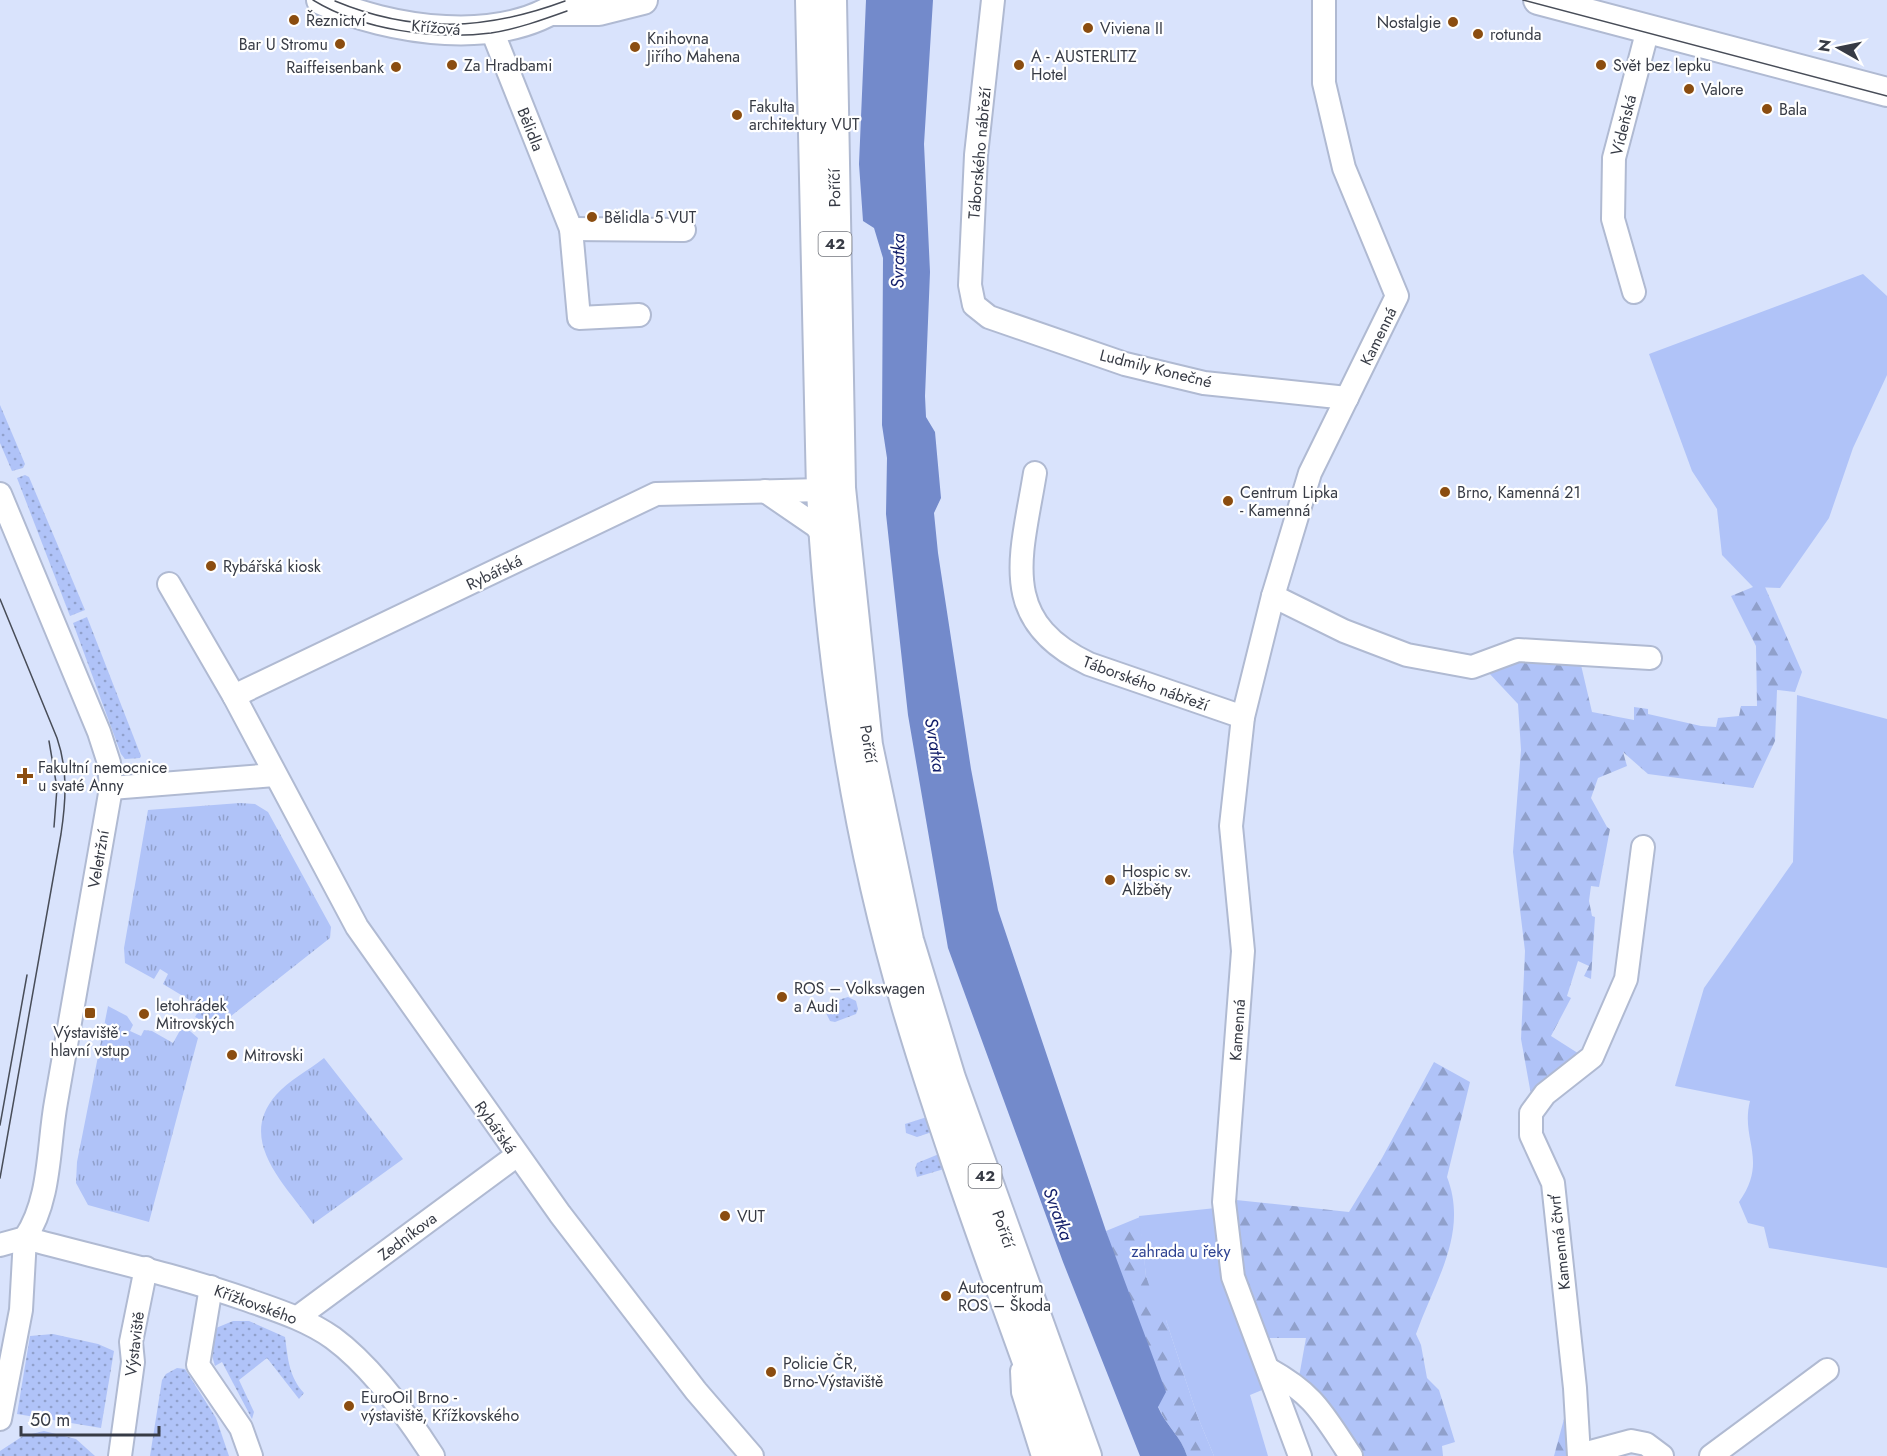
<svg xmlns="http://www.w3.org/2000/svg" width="1887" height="1456" font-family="Jost,sans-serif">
  <defs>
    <pattern id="grass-dots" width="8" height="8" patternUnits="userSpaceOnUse" patternTransform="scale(1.5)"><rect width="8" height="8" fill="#b0c3f8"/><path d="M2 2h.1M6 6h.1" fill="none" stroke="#90a0cb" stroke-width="1.8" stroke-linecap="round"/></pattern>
    <pattern id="forest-firs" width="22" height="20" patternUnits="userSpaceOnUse" patternTransform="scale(1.5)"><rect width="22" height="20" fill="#b0c3f8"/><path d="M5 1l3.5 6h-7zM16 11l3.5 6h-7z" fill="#90a0cb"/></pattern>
    <pattern id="park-tufts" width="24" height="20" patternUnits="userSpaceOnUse" patternTransform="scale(1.5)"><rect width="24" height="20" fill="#b0c3f8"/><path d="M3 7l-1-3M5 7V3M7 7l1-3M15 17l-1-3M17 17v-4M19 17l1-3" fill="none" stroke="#90a0cb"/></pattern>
  </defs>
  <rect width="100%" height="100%" fill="#d9e3fc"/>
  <g fill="url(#grass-dots)">
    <polygon points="0,405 25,464 23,468 12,471 0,443"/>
    <polygon points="25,475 29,477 85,610 70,616 17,478"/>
    <polygon points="87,617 141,756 140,758 125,759 121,754 73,623"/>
    <polygon points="848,997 856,1001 858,1009 856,1014 835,1022 830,1021 825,1011 829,1003"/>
    <polygon points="927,1117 932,1132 917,1137 906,1133 905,1124"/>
    <polygon points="939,1154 944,1169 917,1177 915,1169 917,1163"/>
    <path d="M233 1321H249L285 1337C288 1359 289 1377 304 1393L299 1399 267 1358 239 1380 254 1412 252 1419 222 1362 215 1366 211 1352 216 1328Z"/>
    <polygon points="53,1334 98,1344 114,1351 101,1428 17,1414 30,1336"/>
    <polygon points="177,1368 185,1369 216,1418 229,1456 150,1456 162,1380 166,1374"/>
    <polygon points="44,1431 76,1439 95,1456 0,1456 0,1451 23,1436"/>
  </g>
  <g fill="url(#forest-firs)">
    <polygon points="1753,587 1765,587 1802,672 1795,692 1777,690 1775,741 1753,788 1648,774 1623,752 1627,766 1598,778 1591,798 1607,827 1610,829 1599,887 1591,886 1589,901 1592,916 1595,917 1591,979 1584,976 1589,966 1578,961 1567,996 1571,998 1551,1036 1584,1057 1532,1100 1521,1039 1525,951 1513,852 1521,750 1518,704 1488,672 1521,660 1581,665 1592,712 1634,720 1634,707 1648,709 1648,714 1701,726 1716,727 1718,718 1739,716 1741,706 1757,706 1756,646 1731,596"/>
    <path d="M1434 1062 1470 1082 1447 1177C1469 1233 1434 1283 1416 1334L1421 1345 1427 1378 1439 1390 1455 1442 1442 1446 1443 1456H1335L1299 1377 1306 1338H1269C1247 1290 1234 1253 1236 1200L1349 1212 1382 1158Z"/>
    <path d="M1140 1217 1146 1276 1166 1320 1197 1415 1214 1456H1187C1181 1436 1166 1426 1158 1406L1106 1231Z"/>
    <polygon points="1568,1404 1572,1416 1567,1456 1554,1456"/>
  </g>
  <g fill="url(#park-tufts)">
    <polygon points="240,803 255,804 268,812 331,927 330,938 226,1020 204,1022 195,1017 201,1007 163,984 168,974 160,969 154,979 125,963 124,948 148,810"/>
    <polygon points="108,1006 127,1016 133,1025 130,1031 141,1036 144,1030 152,1031 173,1043 183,1025 198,1038 149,1222 88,1205 76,1183 77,1162"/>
    <path d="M324 1058 403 1159 313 1224C286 1185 236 1141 276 1095 288 1081 309 1070 324 1058Z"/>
  </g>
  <g fill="#b0c3f8">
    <polygon points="1863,274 1887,296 1887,375 1853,448 1829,518 1780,588 1753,587 1722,555 1717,509 1692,471 1649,354"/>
    <path d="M1797 695 1887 719V1268L1769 1248 1764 1227 1748 1223 1739 1202C1769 1159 1740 1140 1750 1101L1675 1086 1704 988 1793 862Z"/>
    <polygon points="1216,1208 1221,1275 1225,1275 1267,1388 1250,1395 1268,1456 1214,1456 1197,1415 1166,1320 1161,1321 1146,1276 1139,1216"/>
  </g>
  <path fill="#738acb" d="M866 0H933L924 144 930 272 925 396 926 417 935 432 941 498 934 513 938 553 971 769 998 910 1106 1231 1166 1392 1158 1407C1166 1426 1181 1436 1187 1456H1140L1063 1262 948 948 908 715 894 588 886 514 887 458 882 425 883 258 874 228 863 221 859 164Z"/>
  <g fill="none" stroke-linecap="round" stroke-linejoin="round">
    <g stroke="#b0bad2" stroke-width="26">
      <g id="minor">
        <polyline points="993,0 976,155 970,285 974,305 989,317 1125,364 1204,383 1347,398"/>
        <polyline points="491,28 571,229 579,318 639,315"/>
        <polyline points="571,229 684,230"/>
        <polyline points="1634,292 1613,219 1614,158 1648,29"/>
        <path d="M1035 473C1022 554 996 620 1089 664L1243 717"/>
        <polyline points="765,491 816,526 823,535"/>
        <path d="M0 494 99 732 109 763 111 788C92 892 74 997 56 1102 48 1146 51 1200 25 1238"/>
        <polyline points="169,584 234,696 357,927 560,1214 696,1391 752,1456"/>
        <polyline points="1273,596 1344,631 1407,655 1472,667 1518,650 1650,658"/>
        <polyline points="234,696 656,494 821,490"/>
        <polyline points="111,788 274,775"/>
        <path d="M25 1238C99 1258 173 1274 245 1299 276 1310 306 1319 333 1338 371 1366 408 1417 433 1456"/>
        <polyline points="0,1245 25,1238"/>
        <polyline points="211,1287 198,1365 241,1428 251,1456"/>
        <polyline points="298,1317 516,1156"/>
        <path d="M1268 1369C1315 1395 1322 1413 1351 1456"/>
        <polyline points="1022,1371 1023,1392 1043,1456"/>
        <polyline points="0,1419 21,1310 25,1238"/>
        <polyline points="1579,1455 1631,1441 1646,1444 1662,1456"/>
        <polyline points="120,1456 133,1362 131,1342 146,1268"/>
        <polyline points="1300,1456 1233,1277 1224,1202 1243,951 1231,826 1243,717 1273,596 1310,473 1397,296 1344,168 1324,83 1324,0"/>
        <polyline points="1579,1456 1575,1388 1553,1183 1531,1135 1531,1113 1545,1094 1592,1057 1626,979 1643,847"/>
        <polyline points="1711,1456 1827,1370"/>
      </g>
    </g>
    <g stroke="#b0bad2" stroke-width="32">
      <g id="major">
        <path d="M321 0C389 31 503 49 567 0"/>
        <path d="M810 0 821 490C830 665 857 840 907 1009 952 1160 1008 1308 1061 1456"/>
        <polyline points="832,0 841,488 868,745 909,940 951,1078 1087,1456"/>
        <polyline points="1538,0 1887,92"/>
        <polyline points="553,11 599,11 643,0"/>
      </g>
    </g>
    <use href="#minor" stroke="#fff" stroke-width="22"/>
    <use href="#major" stroke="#fff" stroke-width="28"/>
    <g stroke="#484d58" stroke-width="1.5">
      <path d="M313 0C362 30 435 40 491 33 517 29 542 20 567 11"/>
      <polyline points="1523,0 1887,96"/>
      <path d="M335 1C414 34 487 30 565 1"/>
      <path d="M0 599 57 738C68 770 66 801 61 834L0 1178"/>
      <polyline points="49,741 57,788 54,827"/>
      <polyline points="0,1125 27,975"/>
    </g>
  </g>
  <g fill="#8b4d10" stroke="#fff" stroke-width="2">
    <circle cx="294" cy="20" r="6"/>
    <circle cx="1453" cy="22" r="6"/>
    <circle cx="1088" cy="28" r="6"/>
    <circle cx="1478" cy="34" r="6"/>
    <circle cx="340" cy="44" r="6"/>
    <circle cx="635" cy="47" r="6"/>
    <circle cx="452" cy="65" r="6"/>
    <circle cx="1019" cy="65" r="6"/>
    <circle cx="1601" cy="65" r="6"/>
    <circle cx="396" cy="67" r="6"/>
    <circle cx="1689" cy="89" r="6"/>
    <circle cx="1767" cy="109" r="6"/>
    <circle cx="737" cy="115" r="6"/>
    <circle cx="592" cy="217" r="6"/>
    <circle cx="1445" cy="492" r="6"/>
    <circle cx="1228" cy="501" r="6"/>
    <circle cx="211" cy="566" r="6"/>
    <path d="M22 767h6v6h6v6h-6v6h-6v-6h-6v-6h6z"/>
    <circle cx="1110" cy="880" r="6"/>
    <circle cx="782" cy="997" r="6"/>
    <rect x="84" y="1007" width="12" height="12" rx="3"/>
    <circle cx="144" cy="1014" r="6"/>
    <circle cx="232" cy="1055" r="6"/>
    <circle cx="725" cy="1216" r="6"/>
    <circle cx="946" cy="1296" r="6"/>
    <circle cx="771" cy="1372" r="6"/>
    <circle cx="349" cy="1406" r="6"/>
  </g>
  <g text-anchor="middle" stroke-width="4.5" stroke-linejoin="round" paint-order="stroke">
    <g fill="#fff" stroke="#73767d" stroke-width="1.5">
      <rect x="818.5" y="232" width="33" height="24" rx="4.5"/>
      <rect x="968.5" y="1164" width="33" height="24" rx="4.5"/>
    </g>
    <g font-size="15" font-weight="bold" fill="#373b45">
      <text x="835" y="249">42</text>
      <text x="985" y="1181">42</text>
    </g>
    <g font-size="16" fill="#373b45" stroke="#fff" text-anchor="start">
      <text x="306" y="26">Řeznictví</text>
      <text x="1441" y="28" text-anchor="end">Nostalgie</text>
      <text x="1100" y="34">Viviena II</text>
      <text x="1490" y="40">rotunda</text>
      <text x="647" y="44">Knihovna<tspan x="647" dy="18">Jiřího Mahena</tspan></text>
      <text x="328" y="50" text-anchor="end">Bar U Stromu</text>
      <text x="1031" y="62">A - AUSTERLITZ<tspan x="1031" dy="18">Hotel</tspan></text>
      <text x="464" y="71">Za Hradbami</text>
      <text x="1613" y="71">Svět bez lepku</text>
      <text x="384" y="73" text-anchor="end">Raiffeisenbank</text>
      <text x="1701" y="95">Valore</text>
      <text x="749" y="112">Fakulta<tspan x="749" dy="18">architektury VUT</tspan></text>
      <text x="1779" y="115">Bala</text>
      <text x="604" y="223">Bělidla 5 VUT</text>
      <text x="1240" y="498">Centrum Lipka<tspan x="1240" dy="18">- Kamenná</tspan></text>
      <text x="1457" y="498">Brno, Kamenná 21</text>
      <text x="223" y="572">Rybářská kiosk</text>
      <text x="38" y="773">Fakultní nemocnice<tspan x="38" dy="18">u svaté Anny</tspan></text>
      <text x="1122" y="877">Hospic sv.<tspan x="1122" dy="18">Alžběty</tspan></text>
      <text x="794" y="994">ROS – Volkswagen<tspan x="794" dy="18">a Audi</tspan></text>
      <text x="156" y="1011">letohrádek<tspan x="156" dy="18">Mitrovských</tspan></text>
      <text x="90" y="1038" text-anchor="middle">Výstaviště -<tspan x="90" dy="18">hlavní vstup</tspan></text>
      <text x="244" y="1061">Mitrovski</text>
      <text x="737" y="1222">VUT</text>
      <text x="958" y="1293">Autocentrum<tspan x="958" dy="18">ROS – Škoda</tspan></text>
      <text x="783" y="1369">Policie ČR,<tspan x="783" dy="18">Brno-Výstaviště</tspan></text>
      <text x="361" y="1403">EuroOil Brno -<tspan x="361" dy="18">výstaviště, Křížkovského</tspan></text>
    </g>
    <g font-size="16" fill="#373b45" stroke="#fff">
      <text transform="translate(436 27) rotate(5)" y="6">Křížová</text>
      <text transform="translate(1623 125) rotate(-76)" y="6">Vídeňská</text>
      <text transform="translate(531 129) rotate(68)" y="6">Bělidla</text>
      <text transform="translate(979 153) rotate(-85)" y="6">Táborského nábřeží</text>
      <text transform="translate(834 188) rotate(-91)" y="6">Poříčí</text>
      <text transform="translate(1378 336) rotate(-64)" y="6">Kamenná</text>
      <text transform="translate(1156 368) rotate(14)" y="6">Ludmily Konečné</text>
      <text transform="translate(494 572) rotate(-26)" y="6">Rybářská</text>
      <text transform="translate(1146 683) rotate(20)" y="6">Táborského nábřeží</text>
      <text transform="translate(869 744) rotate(81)" y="6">Poříčí</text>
      <text transform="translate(98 859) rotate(-80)" y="6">Veletržní</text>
      <text transform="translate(1237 1030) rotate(-86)" y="6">Kamenná</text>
      <text transform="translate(496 1127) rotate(55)" y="6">Rybářská</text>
      <text transform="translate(1004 1229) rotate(71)" y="6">Poříčí</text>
      <text transform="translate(407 1236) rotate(-37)" y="6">Zedníkova</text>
      <text transform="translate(1559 1242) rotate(-96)" y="6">Kamenná čtvrť</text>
      <text transform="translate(256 1304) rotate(20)" y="6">Křížkovského</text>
      <text transform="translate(134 1344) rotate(-83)" y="6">Výstaviště</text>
    </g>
    <g font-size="16" fill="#2e4392" stroke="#fff">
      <text x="1181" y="1257">zahrada u řeky</text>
    </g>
    <g font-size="18" font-style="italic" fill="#111d69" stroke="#fff">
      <text transform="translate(898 261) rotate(-89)" y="6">Svratka</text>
      <text transform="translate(935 745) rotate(81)" y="6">Svratka</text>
      <text transform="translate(1058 1214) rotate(70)" y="6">Svratka</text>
    </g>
  </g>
  <g transform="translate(1839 48) rotate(279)" stroke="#ffffff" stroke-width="4.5" paint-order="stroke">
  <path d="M0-4.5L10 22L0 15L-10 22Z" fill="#373b45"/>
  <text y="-9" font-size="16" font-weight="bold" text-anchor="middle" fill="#373b45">N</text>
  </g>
  <path d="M21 1426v9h138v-9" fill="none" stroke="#373b45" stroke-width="3"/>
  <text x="30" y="1426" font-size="18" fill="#373b45" stroke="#ffffff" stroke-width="4.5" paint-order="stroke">50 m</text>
</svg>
